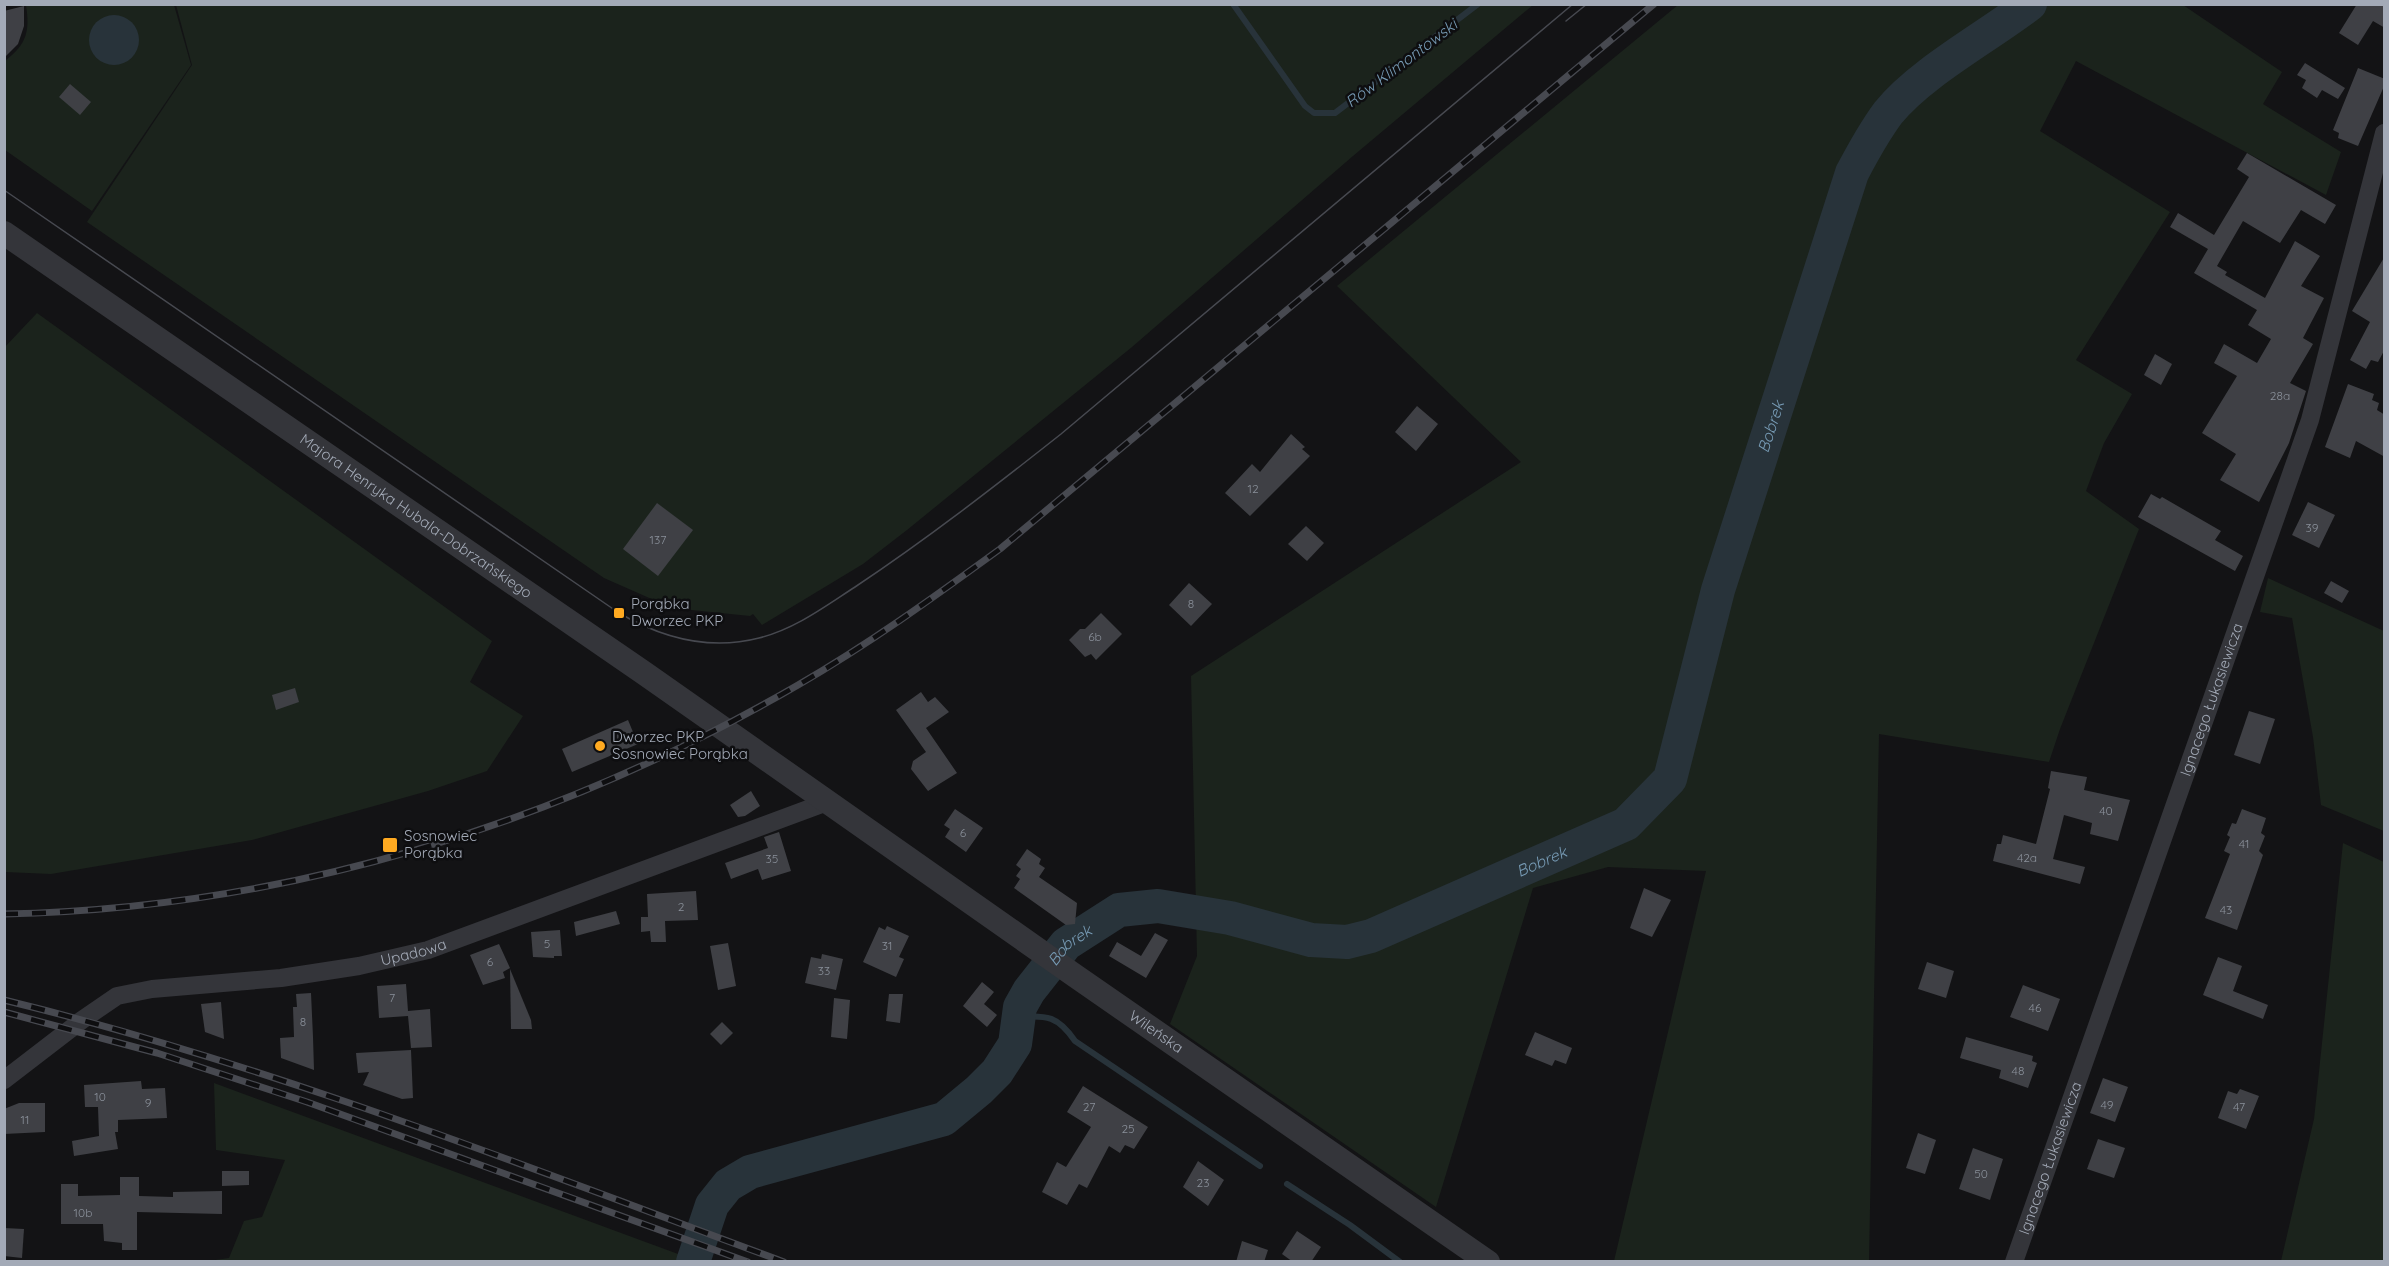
<svg xmlns="http://www.w3.org/2000/svg" width="2389" height="1266" font-family="Quicksand,sans-serif">
  <rect width="100%" height="100%" fill="#131315"/>
  <g fill="#1b231c">
    <path d="M26 5H174L191 65 92 211 5 150V61C27 44 30 31 26 5Z"/>
    <polygon points="176,5 1533,5 1353,156 1132,347 907,530 863,564 762,625 753,614 750,616 672,608 604,578 87,222 192,65"/>
    <polygon points="1678,5 2183,5 2282,72 2263,104 2341,152 2326,195 2076,61 2040,131 2170,212 2076,360 2132,394 2104,443 2086,491 2139,529 2060,729 2049,762 1879,734 1869,1261 1614,1261 1706,871 1608,867 1533,888 1436,1207 1170,1024 1197,956 1191,676 1521,462 1337,286"/>
    <polygon points="37,313 492,641 470,682 523,716 487,771 428,791 252,840 51,874 5,872 4,348"/>
    <polygon points="2268,578 2384,631 2384,831 2321,805 2313,737 2292,618 2260,612"/>
    <polygon points="2343,843 2384,862 2384,1261 2281,1261 2314,1119"/>
    <polygon points="214,1083 697,1261 208,1261 229,1258 244,1221 262,1217 285,1160 216,1150"/>
  </g>
  <circle fill="#28333a" cx="114" cy="40" r="25"/>
  <g fill="none" stroke-linecap="round" stroke-linejoin="round">
    <g stroke="#28333a" stroke-width="6">
      <polyline points="1233,4 1305,106 1314,113 1335,113 1478,4"/>
      <polyline points="2010,4 2015,16"/>
      <path d="M1019 1017C1047 1015 1058 1016 1075 1041L1260 1166"/>
      <polyline points="1287,1184 1350,1225 1400,1262"/>
    </g>
    <path stroke="#28333a" stroke-width="34" id="s1" d="M693 1262 712 1205 728 1185 750 1172 944 1119 979 1090 997 1072 1015 1044 1020 1007 1029 991 1066 944 1119 910 1158 906 1230 918 1311 940 1347 942 1371 936 1626 824 1670 779 1718 590 1852 173C1863 152 1874 132 1888 113 1920 73 1987 37 2030 4"/>
  </g>
  <g fill="#3f4045">
    <polygon points="2357,4 2385,4 2385,28 2373,21 2358,45 2339,33"/>
    <polygon points="24,6 24,26 18,44 4,58 4,11"/>
    <polygon points="2305,63 2345,88 2338,99 2322,90 2317,98 2302,88 2306,80 2297,75"/>
    <polygon points="2358,68 2385,79 2385,84 2358,146 2338,138 2339,133 2333,130"/>
    <polygon points="70,84 91,102 80,115 59,97"/>
    <polygon points="2247,153 2336,205 2325,224 2301,210 2280,243 2243,221 2217,266 2227,272 2225,275 2265,298 2295,241 2320,256 2301,286 2324,298 2303,338 2313,344 2290,383 2306,391 2289,443 2259,502 2220,480 2236,454 2202,433 2237,376 2214,363 2224,344 2257,363 2271,339 2248,325 2257,310 2194,273 2208,249 2170,227 2178,213 2214,235 2249,177 2237,169"/>
    <polygon points="2385,256 2385,349 2378,362 2371,360 2366,369 2350,360 2370,322 2352,311"/>
    <polygon points="2155,354 2172,364 2161,385 2144,375"/>
    <polygon points="2348,384 2374,394 2372,400 2379,403 2377,410 2385,415 2385,457 2356,441 2350,458 2325,447"/>
    <polygon points="1417,406 1438,424 1416,451 1395,432"/>
    <polygon points="1291,434 1305,447 1302,449 1310,456 1250,516 1225,493 1252,464 1260,472"/>
    <polygon points="2151,494 2160,499 2162,497 2221,531 2215,540 2243,556 2235,571 2138,517"/>
    <polygon points="2308,502 2335,515 2319,548 2292,535"/>
    <polygon points="657,503 693,530 658,576 623,549"/>
    <polygon points="1306,526 1324,543 1307,561 1288,544"/>
    <polygon points="2331,581 2349,591 2342,603 2324,593"/>
    <polygon points="1189,583 1212,604 1191,626 1169,605"/>
    <polygon points="1101,613 1122,634 1096,660 1091,654 1085,657 1069,640 1080,629 1085,629"/>
    <polygon points="295,688 299,702 276,710 272,695"/>
    <polygon points="921,692 928,702 935,697 949,712 926,728 957,773 928,791 911,769 913,761 926,752 896,710"/>
    <polygon points="2249,711 2275,719 2260,764 2234,755"/>
    <polygon points="628,720 638,744 572,772 562,749"/>
    <polygon points="2051,771 2087,777 2084,790 2130,800 2118,841 2090,834 2092,823 2064,815 2053,859 2085,867 2080,884 1993,861 1997,844 2001,844 2003,835 2036,844 2050,789 2048,788"/>
    <polygon points="751,791 760,806 745,816 738,817 730,805"/>
    <polygon points="955,809 983,828 966,852 945,837 950,829 944,825"/>
    <polygon points="2242,809 2266,818 2261,833 2265,836 2259,851 2263,855 2237,930 2205,918 2230,854 2224,851 2230,837 2227,835 2232,823 2236,824"/>
    <polygon points="779,832 791,871 762,880 758,869 731,879 725,863 768,848 764,837"/>
    <polygon points="1027,849 1041,859 1039,864 1045,868 1039,877 1077,903 1075,924 1066,925 1014,888 1020,879 1016,876 1021,869 1016,865"/>
    <polygon points="1644,888 1671,900 1652,937 1630,928"/>
    <polygon points="696,891 698,920 665,921 666,942 651,942 650,931 641,932 641,917 648,917 647,894"/>
    <polygon points="616,911 620,924 576,936 574,922"/>
    <polygon points="887,926 909,936 899,957 904,959 896,977 863,962 879,927 885,930"/>
    <polygon points="560,930 562,956 554,956 554,958 533,957 531,932"/>
    <polygon points="1155,933 1168,940 1146,978 1109,956 1117,942 1141,956"/>
    <polygon points="728,943 736,986 718,990 710,946"/>
    <polygon points="499,944 510,968 503,972 505,978 483,985 470,955"/>
    <polygon points="822,954 843,959 836,990 805,983 811,957 821,959"/>
    <polygon points="2218,957 2242,966 2233,991 2268,1005 2263,1019 2203,995"/>
    <polygon points="1927,962 1954,971 1946,998 1918,989"/>
    <polygon points="510,969 531,1020 532,1029 511,1029"/>
    <polygon points="982,982 994,992 984,1004 997,1015 987,1027 963,1006"/>
    <polygon points="406,984 408,1011 430,1009 432,1047 411,1048 408,1016 379,1018 377,986"/>
    <polygon points="2023,985 2060,999 2048,1031 2010,1017"/>
    <polygon points="311,993 313,1037 314,1070 281,1058 280,1038 294,1037 293,1007 297,1007 296,994"/>
    <polygon points="889,994 903,994 900,1023 886,1021"/>
    <polygon points="834,998 850,1000 847,1039 831,1037"/>
    <polygon points="221,1002 224,1039 205,1032 201,1004"/>
    <polygon points="722,1022 733,1033 721,1045 710,1034"/>
    <polygon points="1535,1032 1572,1048 1566,1064 1555,1060 1552,1066 1525,1055"/>
    <polygon points="1966,1037 2033,1056 2032,1061 2037,1063 2028,1088 1999,1078 2001,1070 1960,1058"/>
    <polygon points="411,1050 413,1098 402,1099 363,1085 369,1072 358,1073 356,1053"/>
    <polygon points="2103,1078 2128,1087 2115,1122 2090,1113"/>
    <polygon points="141,1081 142,1089 165,1088 167,1118 118,1120 118,1132 115,1132 118,1149 74,1156 72,1141 99,1136 98,1107 85,1107 84,1085"/>
    <polygon points="1083,1086 1148,1127 1134,1149 1125,1145 1120,1153 1109,1146 1087,1188 1079,1184 1067,1205 1042,1192 1057,1162 1066,1167 1091,1127 1067,1112"/>
    <polygon points="2240,1089 2259,1096 2246,1129 2218,1118 2228,1091 2237,1094"/>
    <polygon points="19,1103 45,1103 45,1132 4,1134 4,1109"/>
    <polygon points="1918,1133 1936,1140 1925,1174 1906,1168"/>
    <polygon points="2098,1139 2125,1148 2114,1178 2087,1169"/>
    <polygon points="1973,1148 2003,1159 1990,1200 1959,1189"/>
    <polygon points="1198,1161 1224,1180 1208,1206 1183,1187"/>
    <polygon points="222,1171 249,1171 249,1185 222,1186"/>
    <polygon points="120,1177 139,1177 139,1196 173,1197 173,1192 222,1191 222,1214 137,1212 137,1250 122,1250 122,1243 104,1241 103,1224 61,1224 61,1184 78,1184 78,1196 120,1195"/>
    <polygon points="4,1228 24,1229 22,1258 4,1256"/>
    <polygon points="1297,1231 1321,1247 1311,1262 1293,1262 1282,1254"/>
    <polygon points="1242,1241 1268,1250 1264,1262 1236,1262"/>
  </g>
  <g fill="none" stroke-linecap="round" stroke-linejoin="round">
    <g stroke="#34353a" stroke-width="18">
      <path id="s2" d="M4 1080 82 1020 117 996 152 989 281 978 359 966 428 950 827 802"/>
      <path id="s3" d="M2014 1262 2310 420 2384 133"/>
    </g>
    <path stroke="#34353a" stroke-width="24" id="s4" d="M4 233 644 673 1074 975 1488 1262"/>
    <g stroke="#474950" stroke-width="1.5">
      <polyline points="1566,21 1587,4"/>
      <path d="M4 190 619 613C662 638 709 651 759 638 795 629 824 607 855 587 927 539 994 487 1061 434L1573 4"/>
    </g>
    <g stroke="#474950" stroke-width="7">
      <g id="rail">
        <path d="M4 914C283 909 557 825 798 685 869 644 934 597 1000 549L1654 4"/>
        <path d="M4 1000C271 1065 527 1167 784 1262"/>
        <polyline points="4,1012 157,1053 307,1102 748,1262"/>
      </g>
    </g>
    <use href="#rail" stroke="#0e0e10" stroke-width="4.5" stroke-dasharray="14" stroke-linecap="butt"/>
  </g>
  <g fill="#ffaa21" stroke="#0e0e10" stroke-width="2">
    <rect x="613" y="607" width="12" height="12" rx="3"/>
    <circle cx="600" cy="746" r="6"/>
    <rect x="382" y="837" width="16" height="16" rx="3"/>
  </g>
  <g text-anchor="middle" stroke-width="5" stroke-linejoin="round" paint-order="stroke">
    <g font-size="12" fill="#8a909a">
      <text x="2280" y="400">28a</text>
      <text x="1253" y="493">12</text>
      <text x="2312" y="532">39</text>
      <text x="658" y="544">137</text>
      <text x="1191" y="608">8</text>
      <text x="1095" y="641">6b</text>
      <text x="2106" y="815">40</text>
      <text x="963" y="837">6</text>
      <text x="2244" y="848">41</text>
      <text x="2027" y="862">42a</text>
      <text x="772" y="863">35</text>
      <text x="681" y="911">2</text>
      <text x="2226" y="914">43</text>
      <text x="547" y="948">5</text>
      <text x="887" y="950">31</text>
      <text x="490" y="966">6</text>
      <text x="824" y="975">33</text>
      <text x="392" y="1002">7</text>
      <text x="2035" y="1012">46</text>
      <text x="303" y="1026">8</text>
      <text x="2018" y="1075">48</text>
      <text x="100" y="1101">10</text>
      <text x="148" y="1107">9</text>
      <text x="2107" y="1109">49</text>
      <text x="1089" y="1111">27</text>
      <text x="2239" y="1111">47</text>
      <text x="25" y="1124">11</text>
      <text x="1128" y="1133">25</text>
      <text x="1981" y="1178">50</text>
      <text x="1203" y="1187">23</text>
      <text x="83" y="1217">10b</text>
    </g>
    <g font-size="15" fill="#a3aab7" stroke="#0e0e10">
      <text dy="5" stroke="none"><textPath href="#s4" startOffset="500">Majora Henryka Hubala-Dobrzańskiego</textPath></text>
      <text dy="5" stroke="none"><textPath href="#s3" startOffset="596">Ignacego Łukasiewicza</textPath></text>
      <text dy="5" stroke="none"><textPath href="#s2" startOffset="441">Upadowa</textPath></text>
      <text dy="5" stroke="none"><textPath href="#s4" startOffset="1402">Wileńska</textPath></text>
      <text dy="5" stroke="none"><textPath href="#s3" startOffset="110">Ignacego Łukasiewicza</textPath></text>
    </g>
    <g font-size="15" fill="#a3aab7" stroke="#0e0e10" text-anchor="start">
      <text x="631" y="609">Porąbka<tspan x="631" dy="17">Dworzec PKP</tspan></text>
      <text x="612" y="742">Dworzec PKP<tspan x="612" dy="17">Sosnowiec Porąbka</tspan></text>
      <text x="404" y="841">Sosnowiec<tspan x="404" dy="17">Porąbka</tspan></text>
    </g>
    <g font-size="16" font-style="italic" fill="#779bb5" stroke="#0e0e10">
      <text transform="translate(1401 63) rotate(-37)" y="6">Rów Klimontowski</text>
      <text dy="6" stroke="none"><textPath href="#s1" startOffset="1560">Bobrek</textPath></text>
      <text dy="6" stroke="none"><textPath href="#s1" startOffset="1038">Bobrek</textPath></text>
      <text dy="6" stroke="none"><textPath href="#s1" startOffset="534">Bobrek</textPath></text>
    </g>
  </g>
  <rect width="2389" height="1266" fill="none" stroke="#a3aab7" stroke-width="12"/>
</svg>
